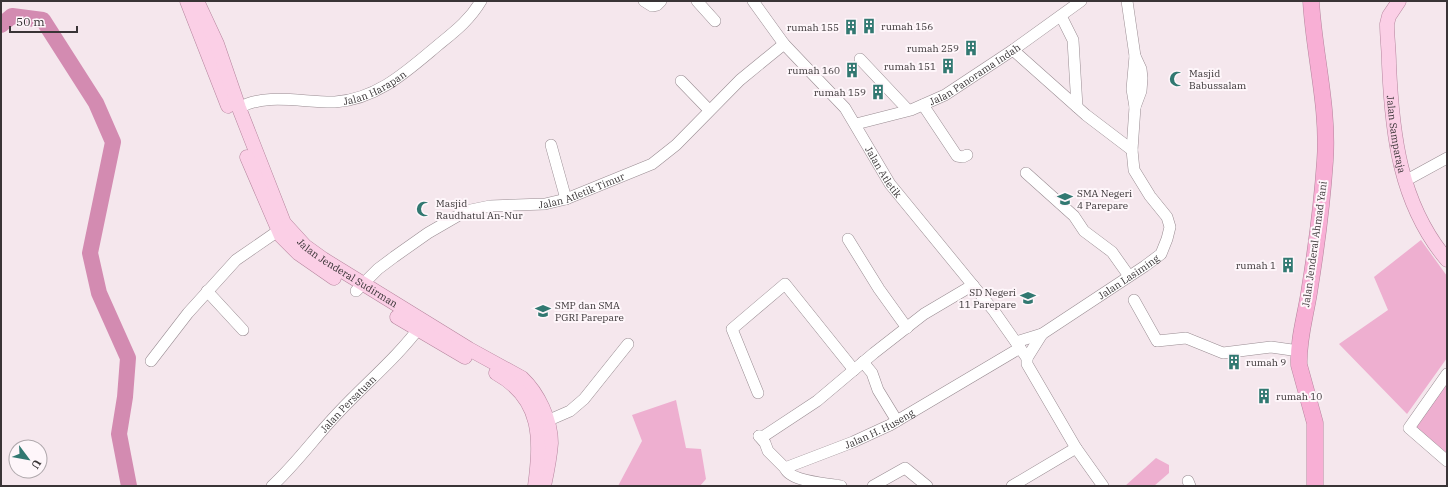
<svg xmlns="http://www.w3.org/2000/svg" width="1448" height="487" font-family="'IBM Plex Serif',serif">
  <rect width="100%" height="100%" fill="#f5e7ed"/>
  <g fill="#eeafd0">
    <polygon points="1421,240 1447,276 1447,358 1407,414 1339,344 1388,310 1374,277"/>
    <polygon points="1447,379 1447,457 1411,428"/>
    <polygon points="676,400 686,448 701,449 706,479 700,486 618,486 642,441 632,415"/>
    <polygon points="1156,458 1169,465 1169,473 1154,486 1125,486"/>
  </g>
  <g fill="none" stroke-linecap="round" stroke-linejoin="round">
    <polyline stroke="#d38bb1" stroke-width="16" points="1,25 12,16 43,20 96,103 113,142 90,253 99,293 128,358 125,397 119,434 129,486"/>
    <g stroke="#998c92" stroke-width="12">
      <g id="minor">
        <polyline points="644,1 652,6 657,5 661,1"/>
        <polyline points="697,1 715,21"/>
        <path id="s1" d="M753 1 784 44 845 108 890 184 994 311 1027 358V364L1076 448 1103 486"/>
        <polyline points="1127,1 1135,56 1141,69 1142,78 1141,91 1135,107"/>
        <polyline points="1061,16 1073,40 1077,107"/>
        <polyline points="1013,50 1086,115 1132,150"/>
        <polyline points="860,59 908,110"/>
        <polyline points="681,81 709,110"/>
        <polyline points="923,105 957,156 963,157 967,155"/>
        <path id="s2" d="M239 108C266 92 305 103 335 102 377 99 406 72 437 46 454 32 469 21 481 1"/>
        <path id="s3" d="M856 124 911 110 945 95 1013 50 1081 1"/>
        <polyline points="551,145 566,199"/>
        <polyline points="1026,173 1074,216 1084,231 1112,252 1129,276"/>
        <polyline points="1405,181 1447,158"/>
        <polyline points="848,239 879,289 907,328"/>
        <polyline points="207,291 243,330"/>
        <path id="s4" d="M356 291 378 269 394 257 428 233 466 211 490 206 545 204 566 199 652 164 676 145 740 80 784 44"/>
        <polyline points="1134,300 1157,341 1186,338 1223,353 1271,347 1299,351"/>
        <path id="s5" d="M1016 342 1042 334 1145 266 1161 254 1167 239 1170 227 1167 217 1150 196 1134 170 1132 150 1135 107 1132 89 1135 56"/>
        <polyline points="1027,358 1042,334"/>
        <polyline points="151,361 188,313 236,260 278,231"/>
        <polyline points="863,362 872,373 878,390 897,421"/>
        <polyline points="1447,374 1409,428 1447,461"/>
        <polyline points="758,393 732,329 785,284 854,370"/>
        <polyline points="547,421 570,411 584,399 628,344"/>
        <polyline points="759,436 764,436 817,401 874,353 924,314 973,285"/>
        <polyline points="759,436 765,443 768,451 785,468"/>
        <polyline points="1188,481 1190,486"/>
        <path id="s6" d="M272 486C296 464 315 437 338 413 366 383 398 357 422 324"/>
        <path id="s7" d="M841 486C827 483 790 482 785 468L853 442 890 425 1020 348"/>
        <polyline points="873,486 905,468 927,486"/>
        <polyline points="1012,486 1076,448"/>
      </g>
    </g>
    <g stroke="#b5849d" stroke-width="15">
      <g id="major">
        <polyline points="187,1 228,106"/>
        <path id="s8" d="M197 1 217 44 239 108 284 223 305 246 323 259 469 349 522 378C538 393 551 420 551 443 550 457 547 472 544 486"/>
        <path id="s9" d="M1399 1 1389 16 1387 24C1387 37 1389 51 1389 64 1392 135 1400 204 1447 260"/>
        <polyline points="247,157 281,236 298,253 334,278"/>
        <polyline points="397,317 465,357"/>
        <path d="M496 373C543 399 541 440 535 486"/>
      </g>
    </g>
    <g stroke="#b5849d" stroke-width="17">
      <path id="highway" d="M1311 1C1314 54 1329 108 1325 161 1322 205 1316 250 1309 293 1305 318 1298 340 1299 365L1315 423V486"/>
    </g>
    <use href="#minor" stroke="#fff" stroke-width="11"/>
    <use href="#major" stroke="#fbcfe6" stroke-width="14"/>
    <use href="#highway" stroke="#f8afd5" stroke-width="16"/>
  </g>
  <defs>
    <g id="building-bare" transform="scale(1.2)"><path d="M-4-6H4V6H1V3H-1V6H-4ZM-2.5-4.3h1.7v1.8h-1.7ZM.8-4.3h1.7v1.8H.8ZM-2.5-1h1.7V.8h-1.7ZM.8-1h1.7V.8H.8Z" fill="#317871" stroke="#fef6fa" stroke-width="2.5" paint-order="stroke"/></g>
    <g id="mosque-bare" transform="scale(1.2)"><path d="M3.5-4.9A6 6 0 1 0 3.5 4.9A5 5 0 1 1 3.5-4.9Z" fill="#317871" stroke="#fef6fa" stroke-width="2.5" paint-order="stroke"/></g>
    <g id="school-bare" transform="scale(1.2)"><path d="M0-5L7-2L0 1L-7-2ZM-4 1L0 2.5L4 1V4Q0 6-4 4Z" fill="#317871" stroke="#fef6fa" stroke-width="2.5" paint-order="stroke"/></g>
  </defs>
  <g fill-rule="evenodd">
    <use href="#building-bare" x="869" y="26"/>
    <use href="#building-bare" x="851" y="27"/>
    <use href="#building-bare" x="971" y="48"/>
    <use href="#building-bare" x="948" y="66"/>
    <use href="#building-bare" x="852" y="70"/>
    <use href="#mosque-bare" x="1177" y="79"/>
    <use href="#building-bare" x="878" y="92"/>
    <use href="#school-bare" x="1065" y="199"/>
    <use href="#mosque-bare" x="424" y="209"/>
    <use href="#building-bare" x="1288" y="265"/>
    <use href="#school-bare" x="1028" y="298"/>
    <use href="#school-bare" x="543" y="311"/>
    <use href="#building-bare" x="1234" y="362"/>
    <use href="#building-bare" x="1264" y="396"/>
  </g>
  <g text-anchor="middle" stroke-width="4" stroke-linejoin="round" paint-order="stroke">
    <g font-size="10" fill="#393436" stroke="#fef6fa" text-anchor="start">
      <text x="881" y="30">rumah 156</text>
      <text x="839" y="31" text-anchor="end">rumah 155</text>
      <text x="959" y="52" text-anchor="end">rumah 259</text>
      <text x="936" y="70" text-anchor="end">rumah 151</text>
      <text x="840" y="74" text-anchor="end">rumah 160</text>
      <text x="1189" y="77">Masjid<tspan x="1189" dy="12">Babussalam</tspan></text>
      <text x="866" y="96" text-anchor="end">rumah 159</text>
      <text x="1077" y="197">SMA Negeri<tspan x="1077" dy="12">4 Parepare</tspan></text>
      <text x="436" y="207">Masjid<tspan x="436" dy="12">Raudhatul An-Nur</tspan></text>
      <text x="1276" y="269" text-anchor="end">rumah 1</text>
      <text x="1016" y="296" text-anchor="end">SD Negeri<tspan x="1016" dy="12">11 Parepare</tspan></text>
      <text x="555" y="309">SMP dan SMA<tspan x="555" dy="12">PGRI Parepare</tspan></text>
      <text x="1246" y="366">rumah 9</text>
      <text x="1276" y="400">rumah 10</text>
    </g>
    <g font-size="10" fill="#393436" stroke="#fef6fa">
      <text dy="4" stroke="none"><textPath href="#s3" startOffset="130">Jalan Panorama Indah</textPath></text>
      <text dy="4" stroke="none"><textPath href="#s2" startOffset="140">Jalan Harapan</textPath></text>
      <text dy="4" stroke="none"><textPath href="#s9" startOffset="137">Jalan Samparaja</textPath></text>
      <text dy="4" stroke="none"><textPath href="#s1" startOffset="216">Jalan Atletik</textPath></text>
      <text dy="4" stroke="none"><textPath href="#s4" startOffset="255">Jalan Atletik Timur</textPath></text>
      <text transform="translate(1314 244) rotate(-82)" y="4">Jalan Jenderal Ahmad Yani</text>
      <text dy="4" stroke="none"><textPath href="#s8" startOffset="320">Jalan Jenderal Sudirman</textPath></text>
      <text dy="4" stroke="none"><textPath href="#s5" startOffset="131">Jalan Lasiming</textPath></text>
      <text dy="4" stroke="none"><textPath href="#s6" startOffset="112">Jalan Persatuan</textPath></text>
      <text dy="4" stroke="none"><textPath href="#s7" startOffset="163">Jalan H. Huseng</textPath></text>
    </g>
  </g>
  <rect width="1448" height="487" fill="none" stroke="#393436" stroke-width="4"/>
  <g transform="translate(28 459) rotate(122)"><circle r="19" fill="#fef6fa" stroke="#afa8ac"/>
  <path d="M0-3L7 15L0 10L-7 15Z" fill="#317871"/>
  <text y="-6" font-size="11" font-weight="bold" text-anchor="middle" fill="#393436">U</text>
  </g>
  <path d="M10 26v6h67v-6" fill="none" stroke="#393436" stroke-width="2"/>
  <text x="16" y="26" font-size="12" fill="#393436" stroke="#fef6fa" stroke-width="3" paint-order="stroke">50 m</text>
</svg>
